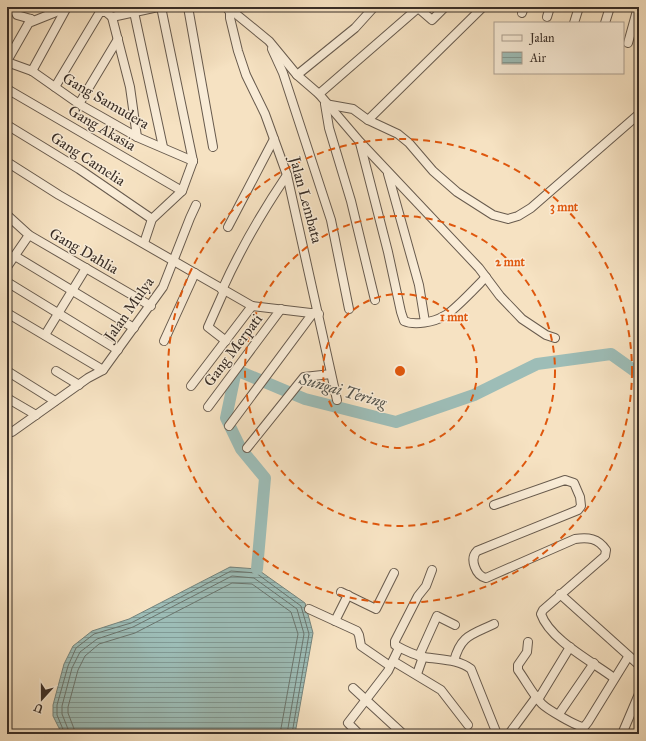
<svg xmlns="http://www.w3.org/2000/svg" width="646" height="741" font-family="'IM FELL Great Primer',serif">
  <defs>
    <pattern id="water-rules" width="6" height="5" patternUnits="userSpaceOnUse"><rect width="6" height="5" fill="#9dbdb7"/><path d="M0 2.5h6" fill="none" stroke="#819a95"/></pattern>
  </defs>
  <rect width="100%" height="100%" fill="#f6e2c2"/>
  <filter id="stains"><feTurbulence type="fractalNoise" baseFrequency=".005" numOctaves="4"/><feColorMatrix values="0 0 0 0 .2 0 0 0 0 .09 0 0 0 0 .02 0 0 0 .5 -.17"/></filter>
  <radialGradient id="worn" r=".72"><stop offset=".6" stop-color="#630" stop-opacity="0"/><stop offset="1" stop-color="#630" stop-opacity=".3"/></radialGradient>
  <polygon fill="url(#water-rules)" stroke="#75847d" points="230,567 257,569 305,603 313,633 295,734 62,734 53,716 53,705 64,664 73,646 92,631 129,619"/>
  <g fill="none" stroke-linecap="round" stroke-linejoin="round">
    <g stroke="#6b766f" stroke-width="1">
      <polyline points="65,734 57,715 57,705 68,666 76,648 94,634 131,623 231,571 256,573 301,606 309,634 292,734"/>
      <polyline points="70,734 62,714 62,706 72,668 80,652 97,639 133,627 232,576 254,578 297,609 304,634 287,734"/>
      <polyline points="76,734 68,713 68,707 78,670 85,656 99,644 135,633 232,583 252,584 291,612 298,634 280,734"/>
    </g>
    <polyline stroke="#9dbdb7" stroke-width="12" points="257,569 265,478 241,449 226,418 236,370 305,399 396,422 474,395 537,364 611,354 639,374"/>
    <g stroke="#685b4e" stroke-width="10">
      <g id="minor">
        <polyline points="13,7 17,15 31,19"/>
        <polyline points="161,7 193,161"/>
        <polyline points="188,7 213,147"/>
        <polyline points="226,7 230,12 236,14 269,41 297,75 319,94 360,142 479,268 500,296 522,319 546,335 555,338"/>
        <polyline points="417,7 432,20 445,7"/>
        <polyline points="134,12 163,147"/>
        <polyline points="230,12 230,18 238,51 246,75 265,114 287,175 337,400"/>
        <polyline points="522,13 524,7"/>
        <polyline points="112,17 130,87 137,137"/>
        <polyline points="547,17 550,7"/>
        <polyline points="574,23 579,7"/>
        <polyline points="605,23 610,7"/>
        <polyline points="628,43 638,7"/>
        <polyline points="272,49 283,73 331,220 349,309"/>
        <polyline points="7,61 31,19 31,22 66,8"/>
        <polyline points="7,62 32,71 79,104 137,137 193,161"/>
        <polyline points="32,71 67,7"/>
        <polyline points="297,75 355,28 374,7"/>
        <polyline points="55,87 100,12 106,12 112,17 158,7"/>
        <polyline points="7,89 182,191"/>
        <polyline points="319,94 418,8"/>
        <polyline points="79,104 118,39"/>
        <polyline points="368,120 483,7"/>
        <polyline points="7,125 79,169 152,219"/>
        <path d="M360 143 388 252 401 312 404 321C415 326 434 322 444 316 453 312 477 286 486 277"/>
        <polyline points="7,162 59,195 252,306 319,314"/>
        <polyline points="388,174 419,285 425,322"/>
        <polyline points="7,215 29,235 151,306"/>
        <polyline points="228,227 274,139"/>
        <polyline points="144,243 152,219 182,191 193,161"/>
        <polyline points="15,256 134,328"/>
        <polyline points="7,267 29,235"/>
        <polyline points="7,282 118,350"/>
        <path d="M222 290C240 250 262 212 287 175"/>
        <polyline points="224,291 208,327 226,341"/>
        <polyline points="375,300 351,201 329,128 325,104 353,109 368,120 398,134 409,143 433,171 457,192 493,215 508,219 518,216 531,208 639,114"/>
        <polyline points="7,313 103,370"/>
        <polyline points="45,335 86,268"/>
        <polyline points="164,341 195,273"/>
        <polyline points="7,371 55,401"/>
        <polyline points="56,371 79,385"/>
        <polyline points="191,386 252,306"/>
        <polyline points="7,398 36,415"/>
        <polyline points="208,407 281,309"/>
        <polyline points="229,426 313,313"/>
        <polyline points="7,429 12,432 88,378 103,370 163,287 190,218 196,205"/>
        <polyline points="247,448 304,377 331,374"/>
        <path d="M494 505 565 480 574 483 580 497 581 506 578 510 477 551C469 559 476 576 486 578L575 539C588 537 598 538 606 550L605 556 543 610 541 614C550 640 593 662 614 678"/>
        <path d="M432 570 426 586 418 596 395 641V645C404 650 413 655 424 657 440 660 458 659 471 669L497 734"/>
        <polyline points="341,592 376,609 394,573"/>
        <polyline points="560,594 639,665"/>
        <polyline points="309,609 357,631 359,635 361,646 390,666"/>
        <polyline points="335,621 348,595"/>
        <path d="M528 642 527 652 518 665V670C526 681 533 695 542 704 547 709 577 727 584 727L588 722 628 657"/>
        <polyline points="419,656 437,616 455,625"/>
        <polyline points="393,661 441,690 468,725"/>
        <path d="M454 661C461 635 471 635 494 624"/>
        <polyline points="417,674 423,657"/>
        <polyline points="353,688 403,734"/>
        <polyline points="539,698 570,647"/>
        <polyline points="559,714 594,663"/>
        <polyline points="359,734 348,723 388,671 399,648"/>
        <polyline points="509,734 537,696"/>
        <polyline points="622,734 639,694"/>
      </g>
    </g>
    <use href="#minor" stroke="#f9ecd7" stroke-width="8"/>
  </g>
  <g fill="none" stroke="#df570d" stroke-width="2" stroke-dasharray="7 5">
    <circle cx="400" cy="371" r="77"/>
    <circle cx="400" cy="371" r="155"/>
    <circle cx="400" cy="371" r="232"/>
  </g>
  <g text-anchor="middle" stroke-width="3" stroke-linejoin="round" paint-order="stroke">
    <g font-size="15" fill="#392e27" stroke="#f9ecd7">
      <text transform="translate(106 101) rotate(30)" y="5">Gang Samudera</text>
      <text transform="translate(102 128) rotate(30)" y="5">Gang Akasia</text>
      <text transform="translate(88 159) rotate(33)" y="5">Gang Camelia</text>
      <text transform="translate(306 200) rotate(75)" y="5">Jalan Lembata</text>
      <text transform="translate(84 251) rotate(30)" y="5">Gang Dahlia</text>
      <text transform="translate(129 309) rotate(-55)" y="5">Jalan Mulya</text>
      <text transform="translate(233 350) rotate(-53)" y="5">Gang Merpati</text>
    </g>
    <g font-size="16" font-style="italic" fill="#52524b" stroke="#f9ecd7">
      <text transform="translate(343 390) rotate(16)" y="6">Sungai Tering</text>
    </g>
  </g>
  <circle cx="400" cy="371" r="6" fill="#df570d" stroke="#f9ecd7" stroke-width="2"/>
  <g font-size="12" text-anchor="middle" font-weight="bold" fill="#df570d" stroke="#f9ecd7" stroke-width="3" stroke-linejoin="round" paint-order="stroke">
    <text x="564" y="211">3 mnt</text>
    <text x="510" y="266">2 mnt</text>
    <text x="454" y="321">1 mnt</text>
  </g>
  <rect width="646" height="741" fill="none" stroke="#f6e2c2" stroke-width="24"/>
  <rect x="8" y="8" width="630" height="725" fill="none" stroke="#392e27" stroke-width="2"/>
  <rect x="12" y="12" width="622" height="717" fill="none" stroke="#392e27"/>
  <rect x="494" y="22" width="130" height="52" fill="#f9ecd7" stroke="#aca091"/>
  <rect x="502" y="35" width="20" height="6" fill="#f9ecd7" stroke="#aca091"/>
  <text x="530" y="42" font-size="12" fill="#392e27">Jalan</text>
  <rect x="502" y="52" width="20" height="12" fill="url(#water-rules)" stroke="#aca091"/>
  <text x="530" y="62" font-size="12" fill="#392e27">Air</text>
  <g transform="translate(42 699) rotate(201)" stroke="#f9ecd7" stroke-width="3" paint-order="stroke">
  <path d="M0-3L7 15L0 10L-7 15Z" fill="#392e27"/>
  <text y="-6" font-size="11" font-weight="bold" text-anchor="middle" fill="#392e27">U</text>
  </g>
  <rect width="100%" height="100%" filter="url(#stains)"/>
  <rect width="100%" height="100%" fill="url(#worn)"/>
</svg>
